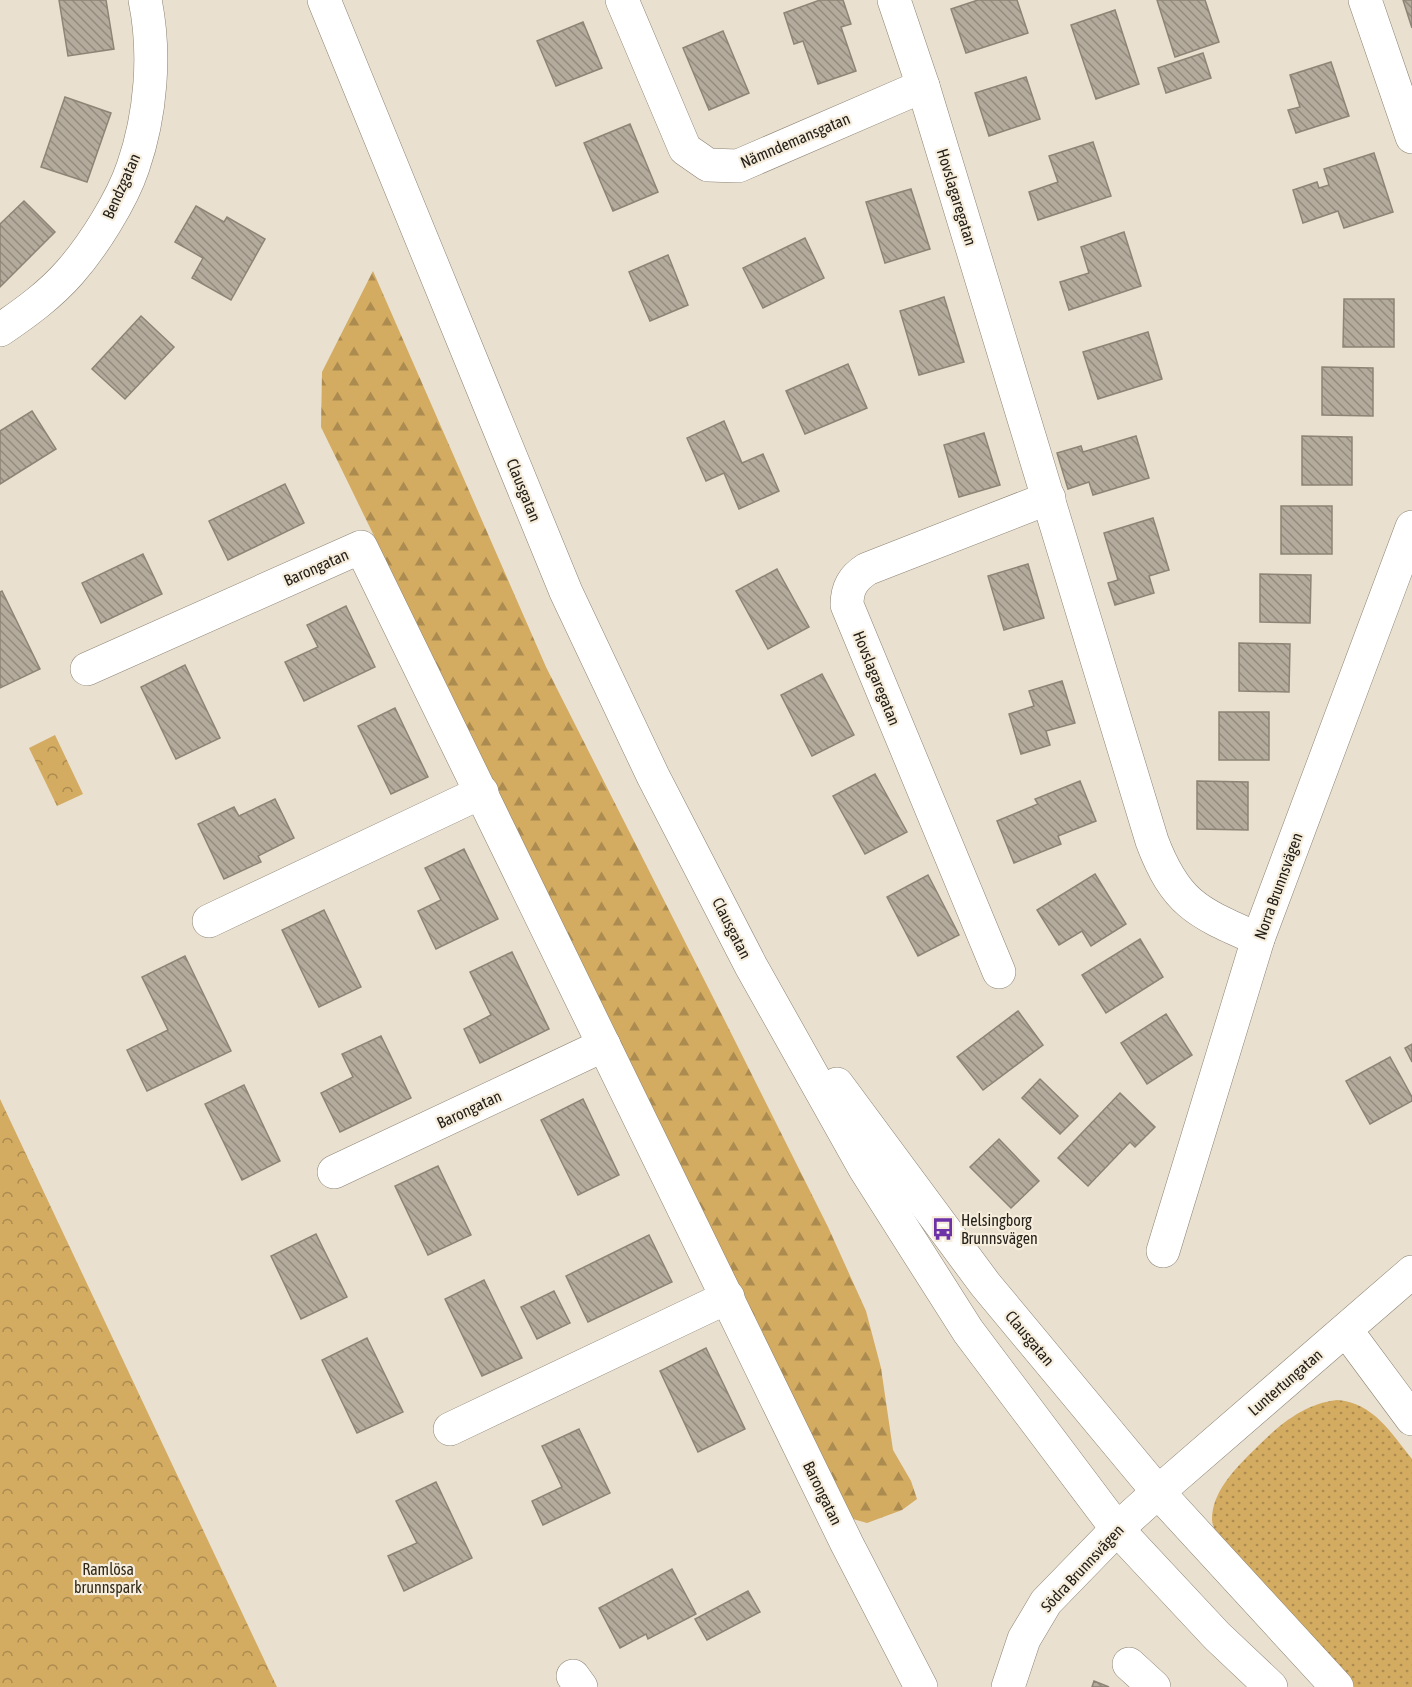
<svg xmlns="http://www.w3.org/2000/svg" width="1412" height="1687" font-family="'Asap Condensed',sans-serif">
  <defs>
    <pattern id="grass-dots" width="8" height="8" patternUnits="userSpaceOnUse" patternTransform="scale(1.5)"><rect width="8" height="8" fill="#d3ab61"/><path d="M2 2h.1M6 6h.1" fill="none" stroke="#ab8b4f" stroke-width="1.8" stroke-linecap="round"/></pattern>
    <pattern id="forest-firs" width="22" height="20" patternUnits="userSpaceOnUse" patternTransform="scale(1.5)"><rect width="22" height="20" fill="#d3ab61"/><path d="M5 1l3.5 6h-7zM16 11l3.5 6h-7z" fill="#ab8b4f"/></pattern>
    <pattern id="park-crowns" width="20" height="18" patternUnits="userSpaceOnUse" patternTransform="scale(1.5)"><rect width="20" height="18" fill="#d3ab61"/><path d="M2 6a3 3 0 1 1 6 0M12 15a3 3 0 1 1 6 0" fill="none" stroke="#ab8b4f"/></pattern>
    <pattern id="building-back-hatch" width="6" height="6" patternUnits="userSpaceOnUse" patternTransform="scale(1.5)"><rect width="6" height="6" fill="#b4ab9c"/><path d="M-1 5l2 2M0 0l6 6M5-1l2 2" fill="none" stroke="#928b7e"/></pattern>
  </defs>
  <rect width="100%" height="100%" fill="#e9e0cf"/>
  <path fill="url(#grass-dots)" d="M1337 1400C1374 1403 1391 1433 1412 1459V1687H1353C1328 1660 1213 1549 1212 1520 1212 1492 1234 1470 1253 1451 1277 1427 1302 1404 1337 1400Z"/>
  <polygon fill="url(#forest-firs)" points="373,271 546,667 722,1015 828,1227 866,1311 881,1368 893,1450 911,1481 917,1499 902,1510 867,1523 853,1519 321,427 322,372"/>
  <g fill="url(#park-crowns)">
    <polygon points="55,735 83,794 57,806 29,748"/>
    <polygon points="0,1099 277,1687 0,1687"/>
  </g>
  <g fill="url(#building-back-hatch)" stroke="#8d8476" stroke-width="1.5">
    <polygon points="59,0 106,0 114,49 68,56"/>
    <polygon points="820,0 843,0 851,24 841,27 856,71 818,84 803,41 794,44 784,13"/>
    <polygon points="978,0 1017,0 1028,33 966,53 951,9"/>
    <polygon points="1157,0 1205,0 1219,42 1175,57"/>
    <polygon points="1403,0 1412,0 1412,28"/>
    <polygon points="1115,10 1139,84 1096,99 1071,25"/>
    <polygon points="583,22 602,68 556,86 537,41"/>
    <polygon points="723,31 749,93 709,110 683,48"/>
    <polygon points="1203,53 1211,78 1166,93 1158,68"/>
    <polygon points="1331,62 1349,116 1296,133 1288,110 1300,107 1290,75"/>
    <polygon points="1026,77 1040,119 989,136 975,93"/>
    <polygon points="65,97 111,113 87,182 41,167"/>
    <polygon points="630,124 658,192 613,211 584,143"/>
    <polygon points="1093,142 1111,196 1038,220 1029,192 1058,182 1049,156"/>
    <polygon points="1374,153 1393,212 1344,228 1338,211 1303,223 1293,190 1317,182 1319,188 1329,185 1324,169"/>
    <polygon points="911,189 930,249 885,263 866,202"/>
    <polygon points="24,201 55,232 0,287 0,224"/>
    <polygon points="196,206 224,222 227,217 265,239 231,300 192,278 203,258 175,242"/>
    <polygon points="1124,232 1141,286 1069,310 1060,282 1089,273 1081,247"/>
    <polygon points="805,238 824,278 763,308 743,268"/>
    <polygon points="668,255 688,305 650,321 629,272"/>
    <polygon points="944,297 964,362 919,375 900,311"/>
    <polygon points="1344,299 1394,299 1394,347 1343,347"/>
    <polygon points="141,316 174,347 125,399 92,369"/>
    <polygon points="1148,332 1162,379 1098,399 1083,352"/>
    <polygon points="848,364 867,408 805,434 786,391"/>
    <polygon points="1322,367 1373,368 1373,416 1322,415"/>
    <polygon points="32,411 56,449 0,484 0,431"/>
    <polygon points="724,421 742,463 763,454 779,491 739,509 724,473 706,481 687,438"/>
    <polygon points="984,433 1000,485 959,497 944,445"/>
    <polygon points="1136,436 1149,478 1093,495 1089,482 1068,489 1057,453 1081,446 1083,452"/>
    <polygon points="1302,436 1352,437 1352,485 1302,485"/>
    <polygon points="285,484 304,523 228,560 209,521"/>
    <rect x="1281" y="506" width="51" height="48"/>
    <polygon points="1153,518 1169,570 1149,576 1154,593 1115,605 1108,583 1118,580 1104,533"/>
    <polygon points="143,554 162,594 101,623 82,583"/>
    <polygon points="1028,564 1044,618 1004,630 988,576"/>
    <polygon points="777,569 809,627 768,649 736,591"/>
    <polygon points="1260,574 1311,575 1310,623 1260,622"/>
    <polygon points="2,591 40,669 0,688 0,592"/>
    <polygon points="346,606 375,667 304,701 285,662 318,647 307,625"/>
    <polygon points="1239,643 1290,644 1289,692 1239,691"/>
    <polygon points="185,665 220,738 176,759 141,687"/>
    <polygon points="822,674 854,735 812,756 781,695"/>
    <polygon points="1062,681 1075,723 1046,731 1050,745 1021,754 1009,714 1034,706 1029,691"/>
    <polygon points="395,708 428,777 391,794 358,726"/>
    <rect x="1219" y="712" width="50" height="48"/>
    <polygon points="875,774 907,832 865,854 833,796"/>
    <polygon points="1080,781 1096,821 1058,836 1061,844 1014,863 997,821 1038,804 1035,799"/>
    <polygon points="1197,781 1248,782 1248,830 1197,829"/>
    <polygon points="275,799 294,838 258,856 261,862 224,879 198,824 234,807 239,816"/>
    <polygon points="464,849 498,919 436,949 418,911 441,900 425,868"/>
    <polygon points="1095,874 1126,924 1091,946 1082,931 1059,945 1037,910"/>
    <polygon points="928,875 959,935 918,956 887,897"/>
    <polygon points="324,910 361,987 319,1007 282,930"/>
    <polygon points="1140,939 1163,977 1106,1013 1082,975"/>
    <polygon points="512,952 549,1029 480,1063 464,1029 491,1015 470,972"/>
    <polygon points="185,956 231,1051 147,1091 127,1050 168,1030 142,977"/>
    <polygon points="1018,1011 1043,1045 983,1090 957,1057"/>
    <polygon points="1166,1014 1192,1055 1147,1084 1121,1043"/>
    <polygon points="381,1036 411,1098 340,1132 321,1093 353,1077 342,1054"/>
    <polygon points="1412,1044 1412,1062 1405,1048"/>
    <polygon points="1390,1057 1412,1097 1412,1101 1370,1124 1346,1081"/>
    <polygon points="1040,1079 1078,1116 1060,1134 1022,1098"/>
    <polygon points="244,1085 280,1161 242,1180 205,1104"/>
    <polygon points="1120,1093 1155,1127 1135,1147 1130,1142 1088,1186 1058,1158"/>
    <polygon points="583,1099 619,1175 578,1195 541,1120"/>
    <polygon points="999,1139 1039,1181 1011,1208 970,1167"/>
    <polygon points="438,1166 471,1235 428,1255 395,1186"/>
    <polygon points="316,1234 347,1297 301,1319 271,1256"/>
    <polygon points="649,1235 672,1282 588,1322 566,1276"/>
    <polygon points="484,1280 522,1358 482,1376 445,1299"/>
    <polygon points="554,1291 570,1323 537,1339 521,1307"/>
    <polygon points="367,1338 403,1412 357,1433 322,1360"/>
    <polygon points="706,1348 745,1429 698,1452 660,1371"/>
    <polygon points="579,1429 610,1493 543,1525 532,1501 562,1487 542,1446"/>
    <polygon points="436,1482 472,1558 404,1591 388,1556 417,1543 396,1501"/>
    <polygon points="672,1569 696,1614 648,1639 646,1634 620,1648 599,1608"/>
    <polygon points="748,1591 760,1612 707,1640 695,1619"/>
    <polygon points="1094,1681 1109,1687 1092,1687"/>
  </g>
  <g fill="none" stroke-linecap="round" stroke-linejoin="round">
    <g stroke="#8b8273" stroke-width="34">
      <g id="minor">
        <polyline points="622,0 685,149 708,165 738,166 923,86"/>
        <path d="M894 0 923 86 1152 841C1176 905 1199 913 1258 939"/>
        <polyline points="1365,0 1412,137"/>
        <path d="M0 330C25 313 50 295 70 272 93 246 122 200 133 167 151 115 156 53 145 0"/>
        <polyline points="87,669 361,547 847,1544 921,1687"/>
        <polyline points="209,921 482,792"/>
        <path d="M999 972 847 605C847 588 853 578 867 569L1049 498"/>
        <polyline points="334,1172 604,1045"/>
        <polyline points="1163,1251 1258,939 1412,527"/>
        <polyline points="1346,1330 1412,1419"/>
        <polyline points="450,1429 728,1297"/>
        <polyline points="1158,1492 1412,1272"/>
        <polyline points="1129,1664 1154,1687"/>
        <polyline points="573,1676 581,1687"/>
      </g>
    </g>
    <g stroke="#8b8273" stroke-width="34">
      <polyline id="tertiary" points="1008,1687 1024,1639 1046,1602 1117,1529 1158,1492"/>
    </g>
    <g stroke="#8b8273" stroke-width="34">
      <g id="secondary">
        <polyline points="324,0 566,592 653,776 751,966 865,1169 968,1331 1117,1529 1217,1636 1271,1687"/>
        <polyline points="837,1084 985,1284 1158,1492 1337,1687"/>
      </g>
    </g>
    <use href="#minor" stroke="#fff" stroke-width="33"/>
    <use href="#tertiary" stroke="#fff" stroke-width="33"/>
    <use href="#secondary" stroke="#fff" stroke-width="33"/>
  </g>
  <defs>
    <g id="bus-bare" transform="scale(1.8)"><path d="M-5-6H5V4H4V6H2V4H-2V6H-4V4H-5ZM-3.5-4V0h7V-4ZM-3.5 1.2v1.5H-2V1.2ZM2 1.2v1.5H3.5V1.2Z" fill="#6d32a8" stroke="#f6eddc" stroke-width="2.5" paint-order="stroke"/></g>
  </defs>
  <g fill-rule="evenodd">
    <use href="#bus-bare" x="943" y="1229"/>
  </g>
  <g text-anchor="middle" stroke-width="4.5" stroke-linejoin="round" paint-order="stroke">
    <g font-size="16" fill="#24201a" stroke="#f6eddc">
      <text transform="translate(795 140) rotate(-23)" y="6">Nämndemansgatan</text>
      <text transform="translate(121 186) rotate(-66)" y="6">Bendzgatan</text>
      <text transform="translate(957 197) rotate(73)" y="6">Hovslagaregatan</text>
      <text transform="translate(524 490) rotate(68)" y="6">Clausgatan</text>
      <text transform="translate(316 567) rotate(-24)" y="6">Barongatan</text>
      <text transform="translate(877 678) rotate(68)" y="6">Hovslagaregatan</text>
      <text transform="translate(1278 886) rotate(-70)" y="6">Norra Brunnsvägen</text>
      <text transform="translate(732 928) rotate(63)" y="6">Clausgatan</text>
      <text transform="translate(469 1109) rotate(-25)" y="6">Barongatan</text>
      <text transform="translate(1030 1338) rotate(50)" y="6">Clausgatan</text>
      <text transform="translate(1285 1382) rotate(-41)" y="6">Luntertungatan</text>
      <text transform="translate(823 1493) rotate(64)" y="6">Barongatan</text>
      <text transform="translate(1082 1568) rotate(-47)" y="6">Södra Brunnsvägen</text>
    </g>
    <g font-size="16" fill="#24201a" stroke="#f6eddc" text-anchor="start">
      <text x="961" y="1226">Helsingborg<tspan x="961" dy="18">Brunnsvägen</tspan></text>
    </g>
    <g font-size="16" fill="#312817" stroke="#f6eddc">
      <text x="108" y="1575">Ramlösa<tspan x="108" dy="18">brunnspark</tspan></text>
    </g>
  </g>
</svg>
